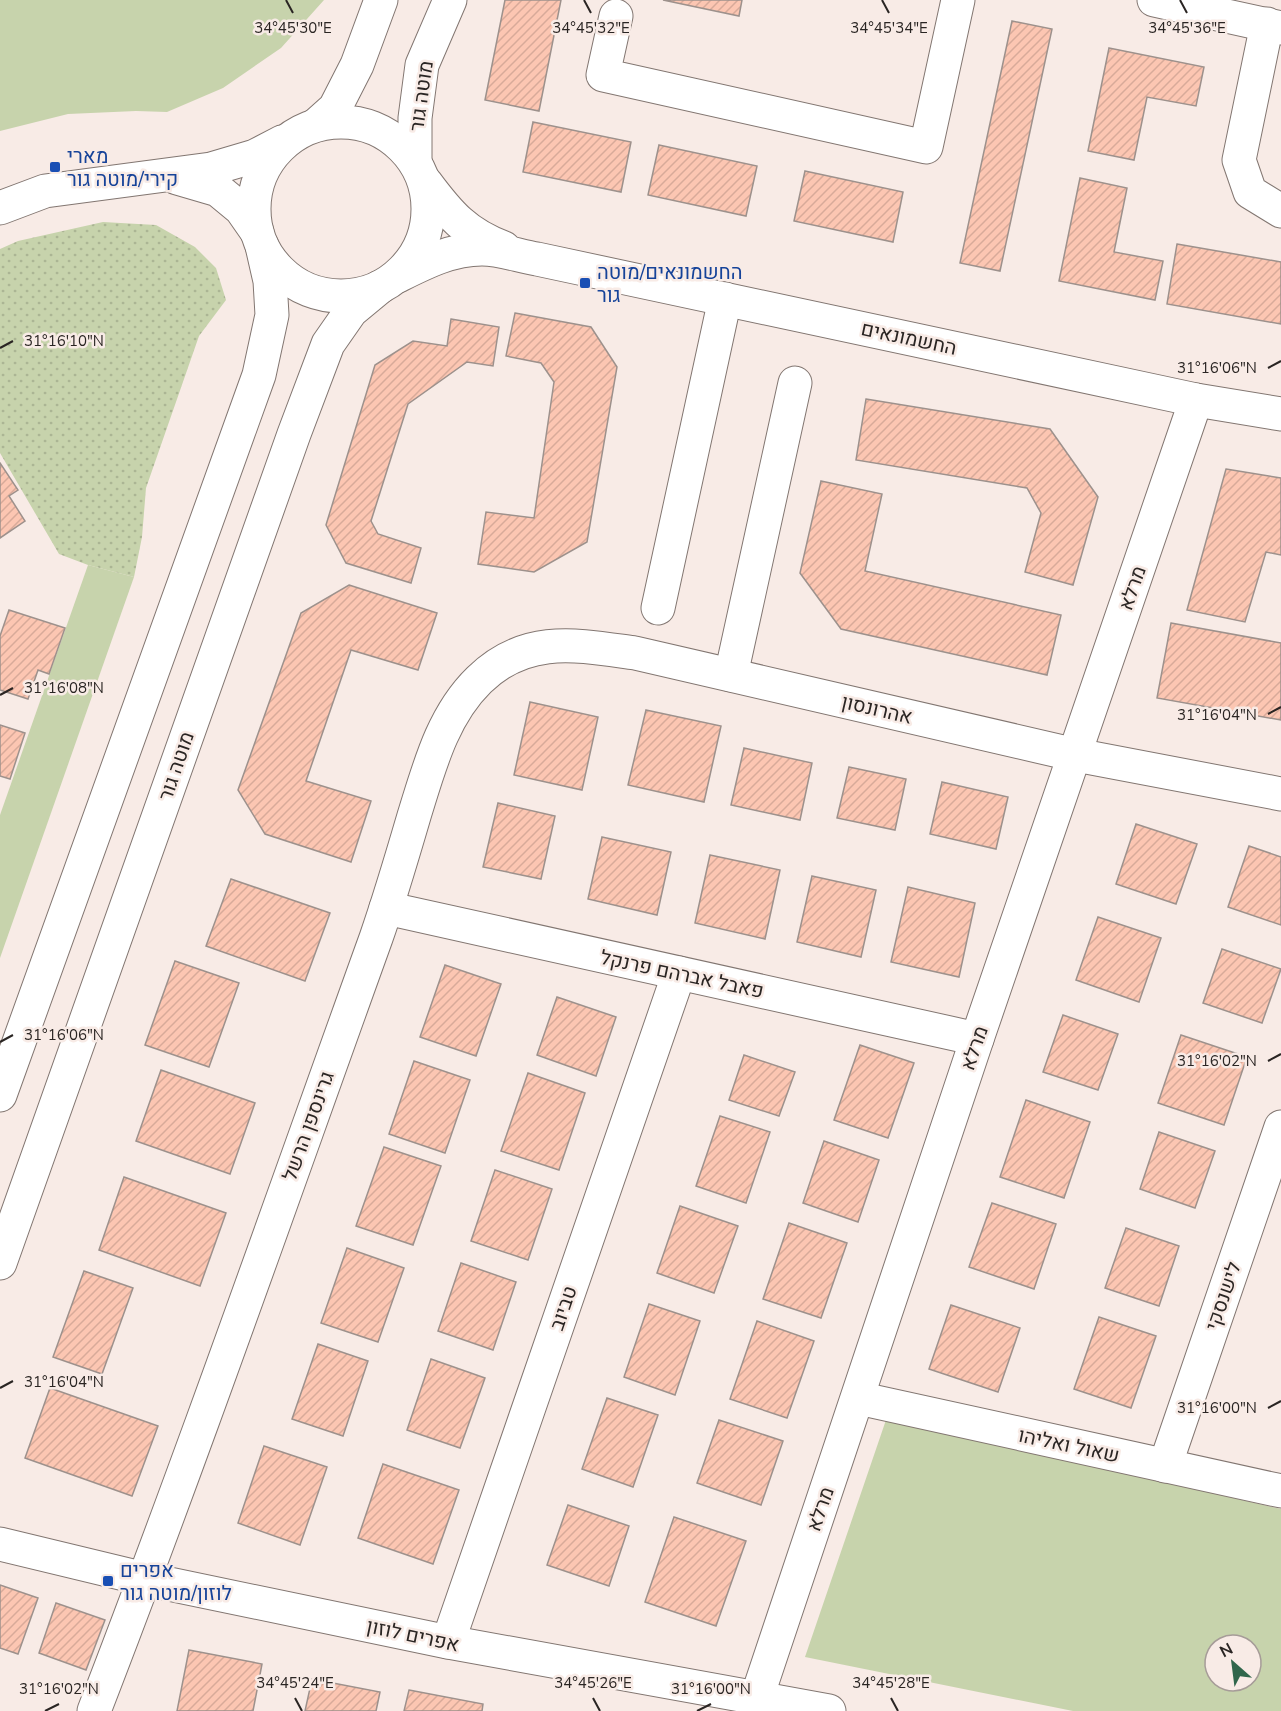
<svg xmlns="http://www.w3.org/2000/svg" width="1281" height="1711" font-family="'Nunito Sans',Heebo,sans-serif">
  <defs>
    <pattern id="grass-dots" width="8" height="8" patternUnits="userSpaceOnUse" patternTransform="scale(1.5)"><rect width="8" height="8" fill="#c7d3ac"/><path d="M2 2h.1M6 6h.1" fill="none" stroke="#abb594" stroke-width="1.8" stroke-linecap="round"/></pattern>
    <pattern id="building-hatch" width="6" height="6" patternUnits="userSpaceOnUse" patternTransform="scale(1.5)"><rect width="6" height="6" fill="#fcc6b2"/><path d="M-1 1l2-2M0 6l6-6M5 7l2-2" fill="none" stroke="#d8aa99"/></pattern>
  </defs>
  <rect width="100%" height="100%" fill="#f8ebe6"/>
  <polygon fill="url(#grass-dots)" points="103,222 156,225 195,247 216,268 226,300 199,336 146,488 142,537 134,577 88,565 59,554 0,453 0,249 18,241"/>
  <g fill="#c7d3ac" fill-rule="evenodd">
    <polygon points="0,0 324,0 281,48 223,88 167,112 136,111 68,114 0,131"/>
    <polygon points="88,565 134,577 0,958 0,815"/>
    <path d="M887 1417 1281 1509V1711H1073L805 1657ZM1215 1645H1251V1681H1215Z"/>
  </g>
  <g fill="url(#building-hatch)" stroke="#9d918c" stroke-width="1.5">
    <polygon points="505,0 561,0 539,111 485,100"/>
    <polygon points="663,0 742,0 739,16"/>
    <polygon points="1012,21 1052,29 1000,271 960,263"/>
    <polygon points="1109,48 1204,67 1196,106 1147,97 1134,160 1088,151"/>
    <polygon points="533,122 631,142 621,192 523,172"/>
    <polygon points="659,145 757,166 746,216 648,195"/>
    <polygon points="805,171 903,192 893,242 794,221"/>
    <polygon points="1080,178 1127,188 1114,252 1163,261 1155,300 1059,281"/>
    <polygon points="1177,244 1281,262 1281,324 1167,304"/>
    <polygon points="515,313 591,327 617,367 587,542 534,572 478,564 486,512 534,518 554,382 541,363 506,356"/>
    <polygon points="451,319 499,327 493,366 467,362 408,404 371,521 378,534 421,548 411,583 346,563 326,525 375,365 413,341 447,346"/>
    <polygon points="866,399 1050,429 1098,497 1073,585 1025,572 1041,513 1027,488 856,460"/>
    <polygon points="0,463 18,490 9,496 25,521 0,538"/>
    <polygon points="1226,469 1281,478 1281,555 1266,552 1245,622 1187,610"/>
    <polygon points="821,481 882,494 865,571 1061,615 1047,675 841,629 800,573"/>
    <polygon points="349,585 437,613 418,670 351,650 306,781 371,801 351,862 265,834 238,790 301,613"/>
    <polygon points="9,610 65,628 49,674 38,670 28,699 0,690 0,636"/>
    <polygon points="1171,623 1281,643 1281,720 1157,698"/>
    <polygon points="530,702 598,717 582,790 514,775"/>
    <polygon points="646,710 721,726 704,802 628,785"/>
    <polygon points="0,725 25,733 10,779 0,776"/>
    <polygon points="744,748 812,763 800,820 731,805"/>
    <polygon points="849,767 906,779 895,830 837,818"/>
    <polygon points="942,782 1008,797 996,849 930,834"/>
    <polygon points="498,803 555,816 541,879 483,867"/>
    <polygon points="1136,824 1197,844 1176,904 1116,884"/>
    <polygon points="602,837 671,852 657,915 588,899"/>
    <polygon points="1249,846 1281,857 1281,925 1228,907"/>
    <polygon points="710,855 780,870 765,939 695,923"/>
    <polygon points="812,876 876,890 861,957 797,942"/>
    <polygon points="231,879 330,913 305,981 206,946"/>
    <polygon points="908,887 975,903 959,977 891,962"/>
    <polygon points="1098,917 1161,938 1139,1002 1076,980"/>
    <polygon points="1222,949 1281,969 1262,1023 1203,1003"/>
    <polygon points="175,961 239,983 209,1067 145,1045"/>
    <polygon points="445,965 501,984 476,1056 420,1037"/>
    <polygon points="557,997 616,1017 596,1076 537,1055"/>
    <polygon points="1063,1015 1118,1034 1098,1090 1043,1072"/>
    <polygon points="1181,1035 1247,1057 1224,1125 1158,1103"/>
    <polygon points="860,1045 914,1063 888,1138 834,1120"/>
    <polygon points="744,1055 795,1072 779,1116 729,1100"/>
    <polygon points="414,1061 470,1080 445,1153 389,1134"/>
    <polygon points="161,1070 255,1103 230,1174 136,1141"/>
    <polygon points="528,1073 585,1093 559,1170 501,1151"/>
    <polygon points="1026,1100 1090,1122 1064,1198 1000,1177"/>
    <polygon points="720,1116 770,1132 746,1203 696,1186"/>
    <polygon points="1159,1132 1215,1151 1195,1208 1140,1189"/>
    <polygon points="824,1141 879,1160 858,1222 803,1203"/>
    <polygon points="384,1147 441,1166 413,1245 356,1226"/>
    <polygon points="495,1170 552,1189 528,1260 471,1241"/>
    <polygon points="124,1177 226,1213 200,1286 99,1250"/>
    <polygon points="992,1203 1056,1224 1034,1289 969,1267"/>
    <polygon points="680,1206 738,1226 714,1293 657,1273"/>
    <polygon points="789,1223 847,1243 821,1318 763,1299"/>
    <polygon points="1126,1228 1179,1246 1159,1306 1105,1288"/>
    <polygon points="347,1248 404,1268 378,1342 321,1323"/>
    <polygon points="461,1263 516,1282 493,1350 438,1331"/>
    <polygon points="84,1271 133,1288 102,1374 53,1357"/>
    <polygon points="649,1304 700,1321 675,1395 624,1377"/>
    <polygon points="951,1305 1020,1328 998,1392 929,1369"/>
    <polygon points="1099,1317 1156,1336 1131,1408 1074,1389"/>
    <polygon points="757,1321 814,1341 787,1418 730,1399"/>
    <polygon points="318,1344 368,1361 343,1436 292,1419"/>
    <polygon points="431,1359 485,1378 460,1448 407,1430"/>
    <polygon points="50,1388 158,1426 132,1496 25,1458"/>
    <polygon points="607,1398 658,1415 633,1487 582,1469"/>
    <polygon points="719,1420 783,1441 761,1505 697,1483"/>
    <polygon points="264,1446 327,1467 300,1545 238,1523"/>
    <polygon points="383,1464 459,1490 433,1564 358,1538"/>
    <polygon points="568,1505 629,1526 609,1586 547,1565"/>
    <polygon points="674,1517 746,1541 716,1626 645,1602"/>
    <polygon points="0,1585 38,1598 18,1654 0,1648"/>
    <polygon points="56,1603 105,1620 86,1670 39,1653"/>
    <polygon points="189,1650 262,1664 253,1711 177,1711"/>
    <polygon points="312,1679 380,1692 376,1711 305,1711"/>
    <polygon points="409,1690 483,1704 482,1711 404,1711"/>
  </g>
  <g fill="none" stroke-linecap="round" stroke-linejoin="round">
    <g stroke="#827671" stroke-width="35">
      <g id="minor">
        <polyline points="1154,0 1281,28"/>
        <polyline points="616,16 603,75 926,147 958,0"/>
        <polyline points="1267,24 1239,160 1250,192 1281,211"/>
        <circle cx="341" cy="209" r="87"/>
        <polyline points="316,125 335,108 357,65 381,0"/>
        <polyline points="415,161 415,118 422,65 450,0"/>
        <polyline points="177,178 218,190 241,209 257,232"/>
        <path d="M426 183C449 214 466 234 504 248"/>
        <polyline points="0,208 45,191 211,169 255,156 282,142"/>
        <path d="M398 276C424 263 451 249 482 249 500 249 519 256 537 259L1196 400 1281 414"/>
        <polyline points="658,608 725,299"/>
        <polyline points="731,675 795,383"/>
        <polyline points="386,908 977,1039"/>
        <polyline points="0,1095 259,375 272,315 270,281 262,246"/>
        <polyline points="0,1263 294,434 328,344 351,311 380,287"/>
        <polyline points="858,1398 1281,1491"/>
        <polyline points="1165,1466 1281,1127"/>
        <polyline points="0,1544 145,1579 448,1642 829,1711"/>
        <polyline points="448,1642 679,973"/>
        <path d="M94 1711C193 1455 283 1196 376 938 390 898 402 857 414 816 429 768 442 716 479 680 526 634 577 645 635 653L1076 755 1281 794"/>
        <polyline points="754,1711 757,1697 977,1039 1196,400"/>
      </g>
    </g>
    <use href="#minor" stroke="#fff" stroke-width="33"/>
  </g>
  <path fill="none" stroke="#2a2523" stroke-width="2" d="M286 0 293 13M584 0 591 13M882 0 889 13M1180 0 1187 13M0 348 13 341M1268 368 1281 361M0 695 13 688M1268 714 1281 707M0 1042 13 1035M1268 1061 1281 1054M0 1388 13 1381M1268 1408 1281 1401M295 1698 302 1711M593 1698 600 1711M891 1698 898 1711M45 1711 59 1704M697 1711 711 1704"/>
  <g fill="#1a4fb4" stroke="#f8ebe6" stroke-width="2">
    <rect x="49" y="161" width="12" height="12" rx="3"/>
    <rect x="579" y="277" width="12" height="12" rx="3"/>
    <rect x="102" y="1575" width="12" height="12" rx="3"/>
  </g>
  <g text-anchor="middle" stroke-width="5" stroke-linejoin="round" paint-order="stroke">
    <g font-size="20" fill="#2a2523" stroke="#f8ebe6">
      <text transform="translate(421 96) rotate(-82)" y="7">מוטה גור</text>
      <text transform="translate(909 338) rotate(12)" y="7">החשמונאים</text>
      <text transform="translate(1132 588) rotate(-71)" y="7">מרלא</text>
      <text transform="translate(877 709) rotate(13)" y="7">אהרונסון</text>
      <text transform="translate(176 766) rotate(-71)" y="7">מוטה גור</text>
      <text transform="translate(682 974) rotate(12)" y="7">פאבל אברהם פרנקל</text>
      <text transform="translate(974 1048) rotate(-71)" y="7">מרלא</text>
      <text transform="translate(308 1126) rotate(-70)" y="7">גרינספן הרשל</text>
      <text transform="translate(1223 1296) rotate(-71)" y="7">לישנסקי</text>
      <text transform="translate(563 1308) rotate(-71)" y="7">טביוב</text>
      <text transform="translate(1069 1445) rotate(12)" y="7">שאול ואליהו</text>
      <text transform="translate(820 1509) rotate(-71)" y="7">מרלא</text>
      <text transform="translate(413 1635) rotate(12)" y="7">אפרים לוזון</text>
    </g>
    <g font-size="20" fill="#164399" stroke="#f8ebe6" text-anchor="start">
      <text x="67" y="163">מארי<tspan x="67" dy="23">קירי/מוטה גור</tspan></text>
      <text x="597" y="279">החשמונאים/מוטה<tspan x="597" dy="23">גור</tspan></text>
      <text x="120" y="1577">אפרים<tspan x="120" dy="23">לוזון/מוטה גור</tspan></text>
    </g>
  </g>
  <g font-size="15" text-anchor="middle" fill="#2a2523" stroke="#f8ebe6" stroke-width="5" stroke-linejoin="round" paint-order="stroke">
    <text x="293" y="33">34°45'30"E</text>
    <text x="591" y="33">34°45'32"E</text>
    <text x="889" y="33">34°45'34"E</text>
    <text x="1187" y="33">34°45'36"E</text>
    <text x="64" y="346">31°16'10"N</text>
    <text x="1217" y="373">31°16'06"N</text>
    <text x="64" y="693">31°16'08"N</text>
    <text x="1217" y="720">31°16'04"N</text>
    <text x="64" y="1040">31°16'06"N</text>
    <text x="1217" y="1066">31°16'02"N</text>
    <text x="64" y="1387">31°16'04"N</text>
    <text x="1217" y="1413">31°16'00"N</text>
    <text x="295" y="1688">34°45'24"E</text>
    <text x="593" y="1688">34°45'26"E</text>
    <text x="891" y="1688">34°45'28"E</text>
    <text x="59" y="1694">31°16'02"N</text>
    <text x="711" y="1694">31°16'00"N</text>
  </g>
  <g transform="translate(1233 1663) rotate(332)"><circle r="28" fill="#f8ebe6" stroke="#a69c98" stroke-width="1.5"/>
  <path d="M0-4.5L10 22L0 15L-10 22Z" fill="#30664b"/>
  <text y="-9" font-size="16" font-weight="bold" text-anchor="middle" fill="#2a2523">N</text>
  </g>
</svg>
